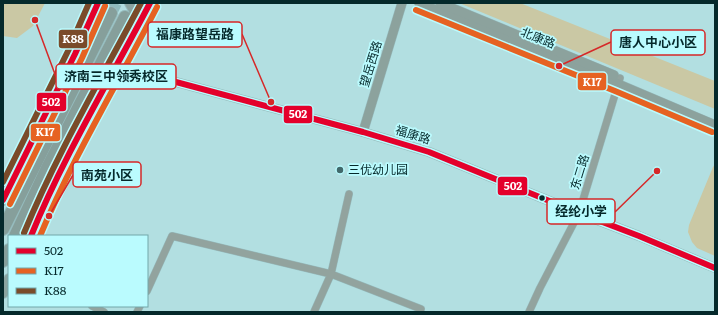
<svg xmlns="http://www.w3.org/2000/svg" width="718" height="315" font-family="Literata,'Noto Sans SC',serif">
  <rect width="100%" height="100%" fill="#b2dfe1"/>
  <g fill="#cac8a4">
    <polygon points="3,3 45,3 33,26 17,38 3,36"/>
    <polygon points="459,3 520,3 715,81 715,109"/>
    <polygon points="715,164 715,256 697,248 692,242 688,232 689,225 713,167"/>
  </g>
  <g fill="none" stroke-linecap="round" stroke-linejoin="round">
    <polyline stroke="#8fbbbd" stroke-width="12" stroke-dasharray="12 6" stroke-linecap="butt" points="111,13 116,3"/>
    <g stroke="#96bbbd" stroke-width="8">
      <g id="street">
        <polyline points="349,194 331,274 421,309 420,312"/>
        <polyline points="147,291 172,236 331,274 314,312"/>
        <polyline points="92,306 104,312"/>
        <polyline points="137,312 140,306"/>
        <polyline points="529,312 540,288 579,213 620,78"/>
      </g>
    </g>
    <g stroke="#96bbbd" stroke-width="10">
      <g id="secondary">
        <polyline points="419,3 618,84 715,125"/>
        <polyline points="440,3 614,75"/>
        <polyline points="116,66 363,132 429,152 579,213 639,236 715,268"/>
        <polyline points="363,132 402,3"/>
      </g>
    </g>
    <g stroke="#96bbbd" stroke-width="12">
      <g id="primary">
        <polyline points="130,3 134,10 136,30"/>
        <polyline points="3,200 75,54 98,3"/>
        <polyline points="31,236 43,207 96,102 136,30 150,3"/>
        <polyline points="3,293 9,279"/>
      </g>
    </g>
    <g stroke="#96bbbd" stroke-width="14">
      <g id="highway">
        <polyline points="29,223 37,209 43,207"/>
        <polyline points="3,229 111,13"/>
        <polyline points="15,236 47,168 125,17"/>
        <polyline points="3,261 9,250"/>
      </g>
    </g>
    <use href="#street" stroke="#92a39e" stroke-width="7"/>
    <use href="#secondary" stroke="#8ca29d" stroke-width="9"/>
    <use href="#primary" stroke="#8ba4a0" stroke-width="10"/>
    <use href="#highway" stroke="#869f9b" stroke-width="12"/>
    <g stroke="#bafbfe" stroke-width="9">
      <g id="bus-1">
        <polyline points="116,66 363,132 429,152 579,213 639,236 715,268"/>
        <polyline points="3,200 75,54 98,3"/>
        <path d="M31 236C64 155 110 80 150 3"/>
      </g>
    </g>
    <g stroke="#bafbfe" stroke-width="9">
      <g id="bus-2">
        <polyline points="416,10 615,91 712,132"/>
        <polyline points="10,204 82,58 105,6"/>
        <path d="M40 236C73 157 118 83 157 7"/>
      </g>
    </g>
    <g stroke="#bafbfe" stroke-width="9">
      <g id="bus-3">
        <polyline points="3,182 68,51 89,3"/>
        <path d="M24 233C57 153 101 79 141 3"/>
      </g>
    </g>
    <use href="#bus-1" stroke="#e4002b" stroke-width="6"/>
    <use href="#bus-2" stroke="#e66222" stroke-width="6"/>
    <use href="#bus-3" stroke="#7a4b2a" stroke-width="6"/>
  </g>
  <circle fill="#42696b" stroke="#bafbfe" stroke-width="1.5" cx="340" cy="170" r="4"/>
  <circle fill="#05292b" stroke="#bafbfe" stroke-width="1.5" cx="542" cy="198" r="3.5"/>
  <g text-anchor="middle" stroke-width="3.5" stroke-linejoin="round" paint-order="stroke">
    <g font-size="12" fill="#05292b" stroke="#bafbfe">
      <text transform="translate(538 38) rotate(22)" y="4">北康路</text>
      <text transform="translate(371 64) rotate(-73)" y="4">望岳西路</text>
      <text transform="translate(413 135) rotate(17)" y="4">福康路</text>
      <text transform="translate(580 172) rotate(-73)" y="4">东二路</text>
    </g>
    <g font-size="12" fill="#05292b" stroke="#bafbfe" text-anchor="start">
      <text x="348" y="174">三优幼儿园</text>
    </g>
  </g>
  <path fill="none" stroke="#d62828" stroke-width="1.5" d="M271 102L242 34M559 66L611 42M35 20L56 77M49 216L73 175M657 171L615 212"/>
  <g fill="#d62828" stroke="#bafbfe" stroke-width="1.5">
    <circle cx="271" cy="102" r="4"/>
    <circle cx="559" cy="66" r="4"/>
    <circle cx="35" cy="20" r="4"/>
    <circle cx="49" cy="216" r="4"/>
    <circle cx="657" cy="171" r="4"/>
  </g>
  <g fill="#bafbfe" stroke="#d62828" stroke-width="1.5">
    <rect x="148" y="22" width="94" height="25" rx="4"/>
    <rect x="611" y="30" width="94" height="25" rx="4"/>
    <rect x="56" y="64" width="120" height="25" rx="4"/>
    <rect x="73" y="162" width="68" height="25" rx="4"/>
    <rect x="547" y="199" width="68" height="25" rx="4"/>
  </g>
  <g font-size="13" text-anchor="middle" font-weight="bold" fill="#05292b">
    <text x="195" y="39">福康路望岳路</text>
    <text x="658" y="47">唐人中心小区</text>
    <text x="116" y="81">济南三中领秀校区</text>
    <text x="107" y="180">南苑小区</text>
    <text x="581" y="216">经纶小学</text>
  </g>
  <g stroke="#bafbfe" stroke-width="1.5">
    <rect x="58" y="29" width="30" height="20" rx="4" fill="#7a4b2a"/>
    <rect x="577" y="72" width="30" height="19" rx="4" fill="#e66222"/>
    <rect x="36" y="92" width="31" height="20" rx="4" fill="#e4002b"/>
    <rect x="283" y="105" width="30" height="19" rx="4" fill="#e4002b"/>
    <rect x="30" y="123" width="31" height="19" rx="4" fill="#e66222"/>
    <rect x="497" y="176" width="31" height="20" rx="4" fill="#e4002b"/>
  </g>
  <g font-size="11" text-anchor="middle" font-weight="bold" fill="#fff">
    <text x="73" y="43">K88</text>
    <text x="592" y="86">K17</text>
    <text x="51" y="106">502</text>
    <text x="298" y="118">502</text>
    <text x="45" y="136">K17</text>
    <text x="513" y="190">502</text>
  </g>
  <rect width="718" height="315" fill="none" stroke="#05292b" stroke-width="8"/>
  <rect x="8" y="235" width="140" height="72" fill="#bafbfe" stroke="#72a7aa"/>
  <rect x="16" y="248" width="20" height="6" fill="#e4002b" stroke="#72a7aa"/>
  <text x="44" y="255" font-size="12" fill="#05292b">502</text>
  <rect x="16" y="268" width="20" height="6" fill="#e66222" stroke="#72a7aa"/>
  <text x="44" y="275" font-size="12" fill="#05292b">K17</text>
  <rect x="16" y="288" width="20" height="6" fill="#7a4b2a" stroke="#72a7aa"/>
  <text x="44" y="295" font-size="12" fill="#05292b">K88</text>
</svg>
